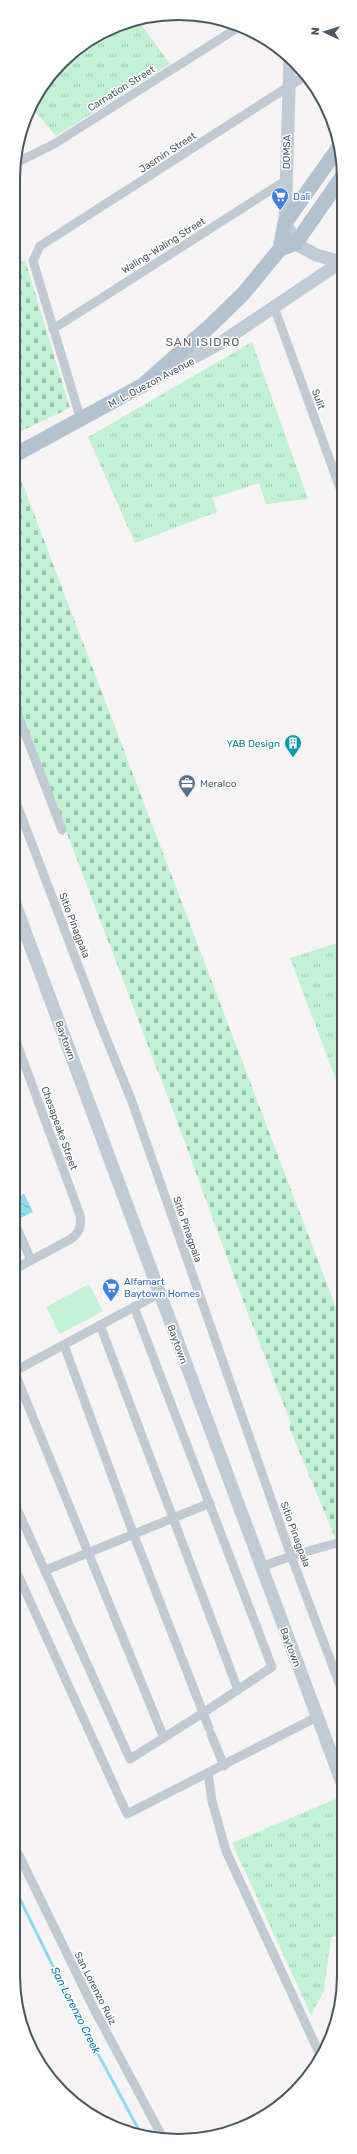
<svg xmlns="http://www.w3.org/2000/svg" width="357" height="2154" font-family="Rubik,sans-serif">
  <defs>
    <pattern id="grass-tufts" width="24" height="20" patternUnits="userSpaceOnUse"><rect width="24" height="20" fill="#c3f1d5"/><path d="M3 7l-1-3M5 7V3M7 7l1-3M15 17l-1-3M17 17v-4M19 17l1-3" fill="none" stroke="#a0c6b0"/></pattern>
    <pattern id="cemetery-stones" width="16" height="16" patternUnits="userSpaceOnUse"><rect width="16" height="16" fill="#c3f1d5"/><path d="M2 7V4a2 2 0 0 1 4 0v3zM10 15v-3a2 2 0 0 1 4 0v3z" fill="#a0c6b0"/></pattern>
    <pattern id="water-waves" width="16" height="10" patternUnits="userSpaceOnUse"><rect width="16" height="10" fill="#90daee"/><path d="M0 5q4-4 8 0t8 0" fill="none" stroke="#78b4c4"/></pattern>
  </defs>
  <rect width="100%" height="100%" fill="#f5f3f3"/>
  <g fill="url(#grass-tufts)">
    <polygon points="138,20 170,64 56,136 30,105 70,54 126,22"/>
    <polygon points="252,342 308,499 266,504 259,483 213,498 217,512 135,543 88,437"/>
    <polygon points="344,941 344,1101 290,958"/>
    <polygon points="340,1797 344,1807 344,1935 331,1937 324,1991 311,2015 232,1843"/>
  </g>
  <g fill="url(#cemetery-stones)">
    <polygon points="25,260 70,408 13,435 13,267"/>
    <polygon points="18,472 344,1329 344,1559 289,1427 291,1423 240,1293 183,1137 13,692 13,474"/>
  </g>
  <polygon fill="#c3f1d5" points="89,1284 103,1311 60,1334 46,1307"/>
  <polygon fill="url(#water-waves)" points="24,1194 33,1212 18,1219 13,1210 13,1199"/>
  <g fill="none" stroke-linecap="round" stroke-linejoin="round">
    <polyline stroke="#90daee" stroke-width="3" points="13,1885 75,2011 141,2134"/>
    <g stroke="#c1cad2" stroke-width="9">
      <polyline points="14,164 54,144 239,27"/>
      <polyline points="274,307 344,499"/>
      <polyline points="53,329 285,181"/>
      <polyline points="81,420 33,261 40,246 305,76"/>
      <polyline points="13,702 62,830"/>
      <polyline points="13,794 100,1023 131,1099 291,1556 344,1696"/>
      <polyline points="13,939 16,938"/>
      <polyline points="13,1219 31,1260"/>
      <path d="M13 1270 69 1240C79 1234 82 1227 80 1215L13 1033"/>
      <polyline points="100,1325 238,1690"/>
      <polyline points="64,1345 133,1533 209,1728"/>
      <polyline points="14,1371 164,1738"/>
      <polyline points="13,1372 160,1293"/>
      <polyline points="13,1500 130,1759 203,1713 272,1667 134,1307"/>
      <polyline points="13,1564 127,1814 317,1717"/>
      <polyline points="261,1567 291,1556 344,1541"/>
      <polyline points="46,1570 210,1503"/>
      <polyline points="211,1734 224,1766"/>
      <polyline points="208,1773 212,1801 226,1851 321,2057"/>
      <polyline points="13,1843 93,2007 164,2140"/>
    </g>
    <g stroke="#c1cbd6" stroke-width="13">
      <polyline points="290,57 285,223 298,245 316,255 341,262"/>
      <polyline points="155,379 222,342 344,260"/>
      <polyline points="13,899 344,1788"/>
    </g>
    <g stroke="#b3c2d1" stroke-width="15">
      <polyline points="280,249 296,243 344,174"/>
      <polyline points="13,456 143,385 210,326 243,294 280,249 285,223 339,147"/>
    </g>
  </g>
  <defs>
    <g id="supermarket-pin" transform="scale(0.9)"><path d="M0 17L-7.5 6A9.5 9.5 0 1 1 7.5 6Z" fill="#3f7fe0" stroke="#fff"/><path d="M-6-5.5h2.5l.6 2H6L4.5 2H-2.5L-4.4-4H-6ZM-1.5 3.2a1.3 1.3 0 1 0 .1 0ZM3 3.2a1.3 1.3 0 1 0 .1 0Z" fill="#fff"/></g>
    <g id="building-pin" transform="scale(0.9)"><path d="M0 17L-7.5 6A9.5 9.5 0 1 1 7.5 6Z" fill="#0f9aa8" stroke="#fff"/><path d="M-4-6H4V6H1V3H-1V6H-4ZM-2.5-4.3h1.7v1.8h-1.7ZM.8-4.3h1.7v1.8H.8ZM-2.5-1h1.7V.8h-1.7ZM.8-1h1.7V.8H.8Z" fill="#fff"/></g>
    <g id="office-pin" transform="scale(0.9)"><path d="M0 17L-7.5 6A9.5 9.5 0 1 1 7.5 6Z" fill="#5c6f8a" stroke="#fff"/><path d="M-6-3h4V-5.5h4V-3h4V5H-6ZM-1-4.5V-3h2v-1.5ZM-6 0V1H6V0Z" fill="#fff"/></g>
  </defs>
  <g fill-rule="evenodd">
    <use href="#supermarket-pin" x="280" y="196"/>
    <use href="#building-pin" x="293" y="743"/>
    <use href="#office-pin" x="187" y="783"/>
    <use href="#supermarket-pin" x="111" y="1287"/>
  </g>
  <g text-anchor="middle" stroke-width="3" stroke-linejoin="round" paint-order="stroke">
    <g font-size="10" fill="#4a5661" stroke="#fff">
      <text transform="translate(121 88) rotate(-32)" y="4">Carnation Street</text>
      <text transform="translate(167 152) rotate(-33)" y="4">Jasmin Street</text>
      <text transform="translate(286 152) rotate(-89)" y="4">DOMSA</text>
      <text transform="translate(163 245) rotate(-32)" y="4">Waling-Waling Street</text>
      <text transform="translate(151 382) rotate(-28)" y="4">M. L. Quezon Avenue</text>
      <text transform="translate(319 399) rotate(70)" y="4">Sulit</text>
      <text transform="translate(75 925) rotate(69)" y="4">Sitio Pinagpala</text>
      <text transform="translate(66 1040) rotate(70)" y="4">Baytown</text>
      <text transform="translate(60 1128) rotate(70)" y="4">Chesapeake Street</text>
      <text transform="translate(188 1229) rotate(71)" y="4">Sitio Pinagpala</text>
      <text transform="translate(178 1344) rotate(70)" y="4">Baytown</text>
      <text transform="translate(296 1534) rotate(70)" y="4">Sitio Pinagpala</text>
      <text transform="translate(291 1647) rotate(69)" y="4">Baytown</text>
      <text transform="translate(96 1988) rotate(63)" y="4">San Lorenzo Ruiz</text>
    </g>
    <g font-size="10" fill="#366cbe" stroke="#fff" text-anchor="start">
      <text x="293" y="200">Dali</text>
      <text x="124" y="1285">Alfamart<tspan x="124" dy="12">Baytown Homes</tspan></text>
    </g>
    <g font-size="10" fill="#0d838f" stroke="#fff" text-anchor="end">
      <text x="280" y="747">YAB Design</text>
    </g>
    <g font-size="10" fill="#4e5e75" stroke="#fff" text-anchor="start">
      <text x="200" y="787">Meralco</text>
    </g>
    <g font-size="11" font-style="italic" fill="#0c7c9b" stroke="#fff">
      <text transform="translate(76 2010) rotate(63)" y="4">San Lorenzo Creek</text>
    </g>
    <g font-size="12" letter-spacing="1" fill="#5f6368" stroke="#fff">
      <text x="203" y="346">SAN ISIDRO</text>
    </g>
  </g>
  <path d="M0 0H357V2154H0ZM178 20H179A158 158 0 0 1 337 178V1976A158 158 0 0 1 179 2134H178A158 158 0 0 1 20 1976V178A158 158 0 0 1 178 20Z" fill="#fff" fill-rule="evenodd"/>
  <path fill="none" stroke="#4a5661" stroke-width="2" d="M178 20H179A158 158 0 0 1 337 178V1976A158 158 0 0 1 179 2134H178A158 158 0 0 1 20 1976V178A158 158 0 0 1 178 20Z"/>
  <g transform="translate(325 32) rotate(274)" stroke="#ffffff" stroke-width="3" paint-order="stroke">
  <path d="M0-3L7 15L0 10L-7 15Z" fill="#4a5661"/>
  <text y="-6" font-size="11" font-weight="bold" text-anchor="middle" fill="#4a5661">N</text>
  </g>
</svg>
